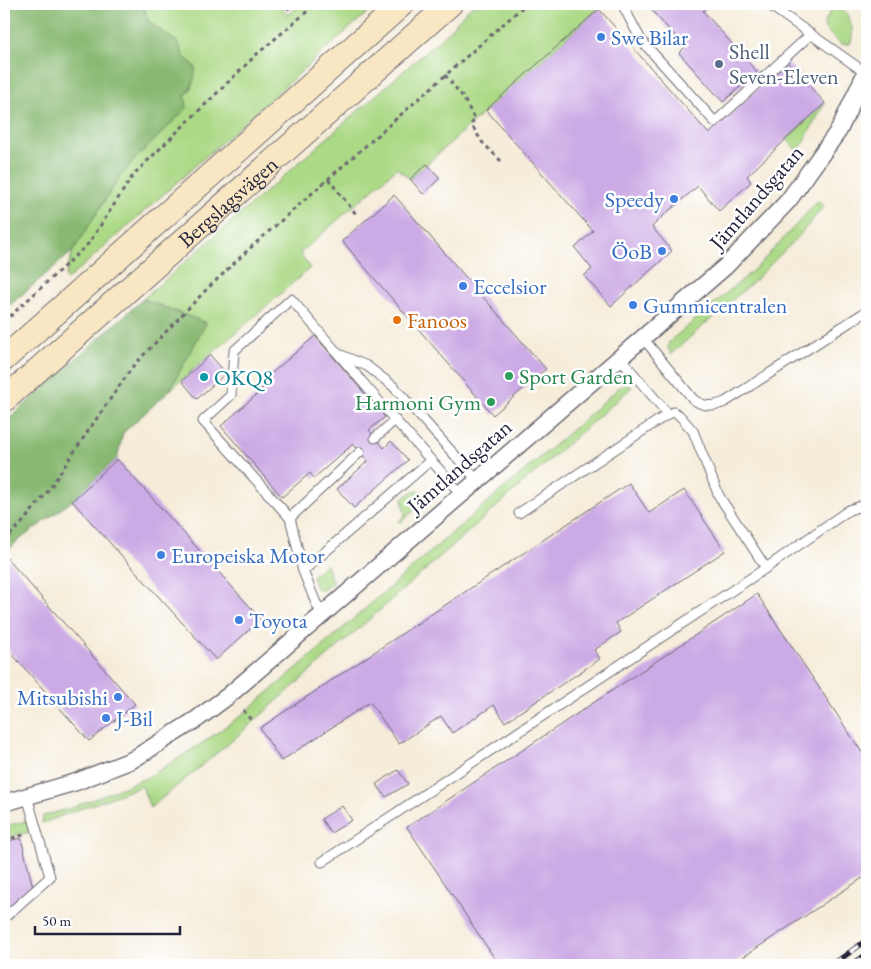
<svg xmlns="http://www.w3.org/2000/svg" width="871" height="969" font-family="'EB Garamond',serif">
  <rect width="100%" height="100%" fill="#fff"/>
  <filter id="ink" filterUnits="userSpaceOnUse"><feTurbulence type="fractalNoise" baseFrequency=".02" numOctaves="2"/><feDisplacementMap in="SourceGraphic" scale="10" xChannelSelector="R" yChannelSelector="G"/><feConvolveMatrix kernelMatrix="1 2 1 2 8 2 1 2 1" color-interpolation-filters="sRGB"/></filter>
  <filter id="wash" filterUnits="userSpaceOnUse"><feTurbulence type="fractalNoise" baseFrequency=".0096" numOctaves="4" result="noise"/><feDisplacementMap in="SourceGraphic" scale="20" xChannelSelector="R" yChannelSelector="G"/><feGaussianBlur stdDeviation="1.12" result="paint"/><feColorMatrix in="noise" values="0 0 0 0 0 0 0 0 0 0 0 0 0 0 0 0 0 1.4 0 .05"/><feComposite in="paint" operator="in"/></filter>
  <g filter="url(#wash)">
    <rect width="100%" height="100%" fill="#f5ecd9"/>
    <g fill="#abd985" stroke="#667e60">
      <polygon points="146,4 278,4 288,15 301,4 377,4 67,280 65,277 73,251 120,176 137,157 187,108 185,96 191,89 195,66 184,57 178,43 148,21 144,7"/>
      <polygon points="475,4 603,5 410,179 397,168 300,253 310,268 169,391 206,323 143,299 446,34 467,10"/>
      <path d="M823 4C826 4 832 3 835 4 849 9 856 32 850 44H841L825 29 824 23 832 9Z"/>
      <polygon points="825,103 798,152 787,139"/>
      <polygon points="818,201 824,206 798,237 754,281 671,354 668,348 669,342 757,267"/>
      <polygon points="624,383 632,387 234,739 150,808 142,786 42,823 43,816 74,807 148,777 204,742 243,714 319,649 476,512 571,431"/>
      <polygon points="413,491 419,491 428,498 400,523 399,521 405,515 402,499"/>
      <polygon points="326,564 333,583 321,591 316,588 312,576"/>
      <polygon points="27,821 30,832 4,838 4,826"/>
    </g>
    <g fill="#88b972" stroke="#556e56">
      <path d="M4 4H146L144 7 148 21 178 43 184 57 195 66C196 79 192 86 185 96L187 108 137 157 120 176 73 251 4 310Z"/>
      <polygon points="143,299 206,323 169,391 123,433 117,459 72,501 19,540 4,554 4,423"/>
    </g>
    <g id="blocks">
      <g fill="#ccaae5">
        <polygon points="283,4 296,4 288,10"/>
        <polygon points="646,4 711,4 703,11 757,72 723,102 679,53 685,47"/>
        <polygon points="599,9 709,134 787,62 825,103 747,176 751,182 719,211 698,186 664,215 652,227 672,251 611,306 584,276 592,269 575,248 593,231 486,110"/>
        <polygon points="427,164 440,178 423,194 410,179"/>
        <polygon points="394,195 546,369 493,415 342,241"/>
        <polygon points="315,336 385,417 369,430 384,448 391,441 408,460 354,508 337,489 368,461 353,444 314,478 310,473 282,497 221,426 263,389 259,384"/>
        <polygon points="210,355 226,373 197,399 182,381"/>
        <polygon points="117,459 261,619 216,660 72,501"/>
        <polygon points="629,483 649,513 684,490 725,551 616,623 621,632 594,650 600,659 505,722 494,705 452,733 441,716 399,744 370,702 281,761 260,728"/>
        <polygon points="5,556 135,704 89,741 4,645 4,557"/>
        <polygon points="757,594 867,760 867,875 731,965 499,965 407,827"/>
        <polygon points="398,770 408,784 386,797 376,784"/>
        <polygon points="342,806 352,820 331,833 321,819"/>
        <polygon points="21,838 33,888 4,913 4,842"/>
      </g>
    </g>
  </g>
  <g filter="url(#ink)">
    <use href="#blocks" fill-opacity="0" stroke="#6c6972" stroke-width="1"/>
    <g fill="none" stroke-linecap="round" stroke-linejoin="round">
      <g stroke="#6c6972" stroke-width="11">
        <g id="lane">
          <polyline points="622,4 641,40 715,122 811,34"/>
          <polyline points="768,4 866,73"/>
          <path d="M643 338 693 399C703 407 713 407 725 402L867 311"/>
          <polyline points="341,355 367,366 393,386 477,480"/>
          <polyline points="620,358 668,414"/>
          <polyline points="375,438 395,420"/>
          <polyline points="290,518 360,452"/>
          <polyline points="766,568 849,510 867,504"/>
          <polyline points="303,571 290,518 203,421 231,395 234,351 291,299 395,420 461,494"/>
          <polyline points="322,614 316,603 303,571 431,460"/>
          <polyline points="322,862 766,568 719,496 693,431 679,415 674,412 668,414 519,513"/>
          <polyline points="4,918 50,877 27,796"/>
        </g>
      </g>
      <g stroke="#6c6972" stroke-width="19">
        <polyline id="street" points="4,803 76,782 132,760 197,719 228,696 726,266 788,201 839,130 867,70"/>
      </g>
      <g stroke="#6c6972" stroke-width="26">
        <g id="secondary">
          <polyline points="4,359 402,4"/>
          <path id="s1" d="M4 400 450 4"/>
        </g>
      </g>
      <g stroke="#6c6972" stroke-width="3" stroke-dasharray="4 4" stroke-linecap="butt">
        <polyline points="445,75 463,97 475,120 471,124 482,142 501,161"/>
        <polyline points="328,179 356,214"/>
        <polyline points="4,322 89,243 134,174 256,55 316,4"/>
        <polyline points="4,541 22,523 48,491 90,428 134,365 206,290 249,249 526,4"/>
        <polyline points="243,710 253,722"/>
        <polyline points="4,840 24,835"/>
      </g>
      <use href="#lane" stroke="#fff" stroke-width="9"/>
      <use href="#street" stroke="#fff" stroke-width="16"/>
      <use href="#secondary" stroke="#f9e7c3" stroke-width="24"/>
      <g stroke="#22223b" stroke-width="5.5">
        <g id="rail">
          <polyline points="832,965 867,940"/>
          <polyline points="852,965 867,954"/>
        </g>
      </g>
      <use href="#rail" stroke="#fff" stroke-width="4" stroke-dasharray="11" stroke-linecap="butt"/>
    </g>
  </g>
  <g fill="#3f7fe0" stroke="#fff" stroke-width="2">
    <circle cx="601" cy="37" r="5"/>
    <circle cx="674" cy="199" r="5"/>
    <circle cx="662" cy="251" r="5"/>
    <circle cx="463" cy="286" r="5"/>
    <circle cx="633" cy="305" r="5"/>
    <circle cx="161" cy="555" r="5"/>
    <circle cx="239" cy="620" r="5"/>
    <circle cx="118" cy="697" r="5"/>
    <circle cx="106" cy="718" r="5"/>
  </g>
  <circle fill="#5c6f8a" stroke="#fff" stroke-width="2" cx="719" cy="64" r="5"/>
  <circle fill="#e8710a" stroke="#fff" stroke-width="2" cx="397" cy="320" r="5"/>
  <g fill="#2e9e5b" stroke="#fff" stroke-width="2">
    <circle cx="509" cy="376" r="5"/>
    <circle cx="491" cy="402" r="5"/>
  </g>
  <circle fill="#0f9aa8" stroke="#fff" stroke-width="2" cx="204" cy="377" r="5"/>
  <g text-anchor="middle" stroke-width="5" stroke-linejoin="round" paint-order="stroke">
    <g font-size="22" fill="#366cbe" stroke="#fff" text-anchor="start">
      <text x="611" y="45">Swe Bilar</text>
      <text x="664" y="207" text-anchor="end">Speedy</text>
      <text x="652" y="259" text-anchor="end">ÖoB</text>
      <text x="473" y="294">Eccelsior</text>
      <text x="643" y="313">Gummicentralen</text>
      <text x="171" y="563">Europeiska Motor</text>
      <text x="249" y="628">Toyota</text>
      <text x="108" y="705" text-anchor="end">Mitsubishi</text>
      <text x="116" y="726">J-Bil</text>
    </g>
    <g font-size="22" fill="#4e5e75" stroke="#fff" text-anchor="start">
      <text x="729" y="59">Shell<tspan x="729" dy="25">Seven-Eleven</tspan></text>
    </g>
    <g font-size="22" fill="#22223b" stroke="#fff">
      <text transform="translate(756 197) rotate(-49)" y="8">Jämtlandsgatan</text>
      <text dy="8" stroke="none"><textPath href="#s1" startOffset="299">Bergslagsvägen</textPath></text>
      <text transform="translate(459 466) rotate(-41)" y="8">Jämtlandsgatan</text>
    </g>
    <g font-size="22" fill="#c56008" stroke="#fff" text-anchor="start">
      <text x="407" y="328">Fanoos</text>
    </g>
    <g font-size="22" fill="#27864d" stroke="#fff" text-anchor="start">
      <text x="519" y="384">Sport Garden</text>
      <text x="481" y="410" text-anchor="end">Harmoni Gym</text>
    </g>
    <g font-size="22" fill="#0d838f" stroke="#fff" text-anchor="start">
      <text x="214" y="385">OKQ8</text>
    </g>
  </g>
  <rect width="871" height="969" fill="none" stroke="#fff" stroke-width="20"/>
  <path d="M35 926v8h145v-8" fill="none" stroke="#22223b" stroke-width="2.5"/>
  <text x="42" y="926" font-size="15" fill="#22223b" stroke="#ffffff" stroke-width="4" paint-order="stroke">50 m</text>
</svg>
